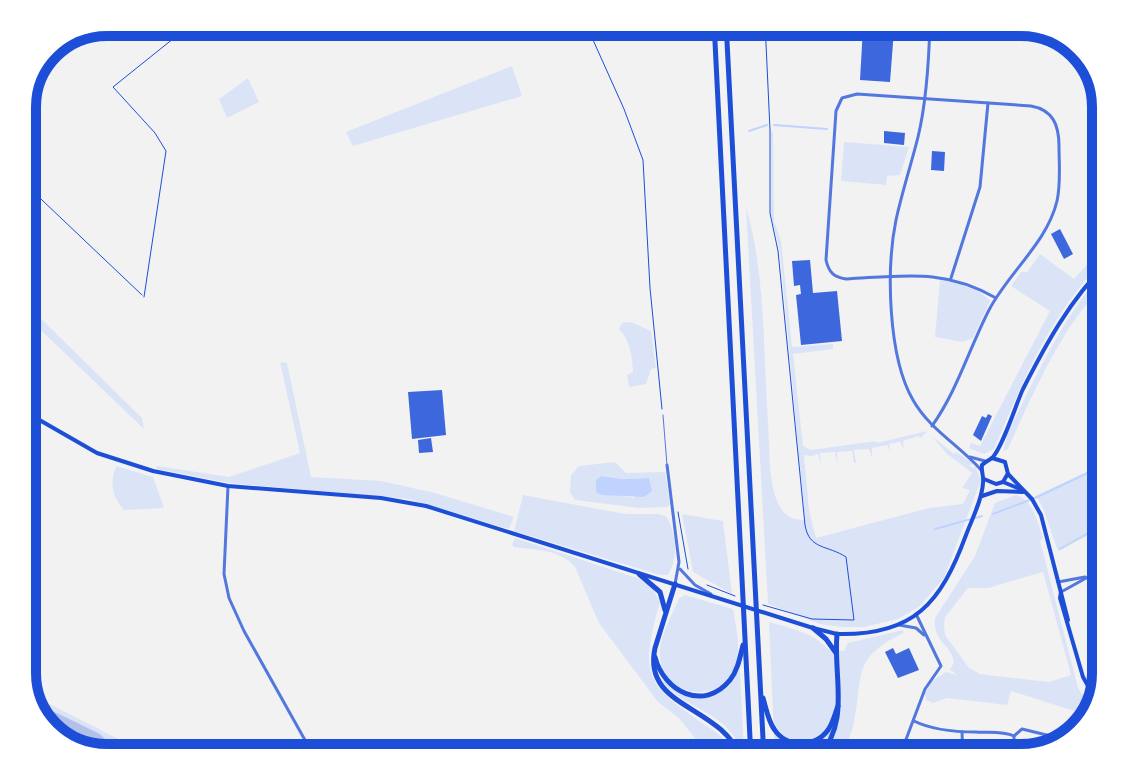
<svg xmlns="http://www.w3.org/2000/svg" width="1128" height="780" font-family="'Archivo Narrow',sans-serif">
  <rect width="100%" height="100%" fill="#f2f2f2"/>
  <g fill="#dbe4f7" fill-rule="evenodd">
    <polygon points="512,66 522,96 353,146 346,132"/>
    <polygon points="248,78 259,102 227,118 219,99"/>
    <path d="M773 131 774 221 781 241 792 347 833 344V349L793 354 803 446 811 450 876 441 877 443 927 431 921 438 918 436 903 441 904 449 900 442 889 444 891 453 887 445 872 448V458L869 449 854 450 856 463H854L852 451 837 452 838 465 835 452 820 453 821 467 818 454 811 456 804 455 809 510 816 538 929 508 963 504 970 490 962 488 972 473 946 453 932 436 954 454 956 452 974 464 969 465 973 468 975 466 981 480 944 578 920 606 898 619 864 627H841L820 624 768 604 746 207C766 275 763 351 768 422 770 447 768 478 777 501 783 515 791 520 805 520L780 252 771 215V133Z"/>
    <polygon points="844,142 909,147 900,175 887,176 886,185 841,181"/>
    <path d="M1106 243V258C1052 311 1023 380 994 449L984 454 969 448 971 443 980 446 1050 311 1011 286 1021 272H1027L1040 254 1074 279Z"/>
    <path d="M1106 269V292C1100 294 1094 296 1090 301 1061 330 1025 410 1008 449L1003 451 1008 432C1037 375 1062 317 1106 269Z"/>
    <path d="M940 280C957 283 978 287 990 301L973 338 963 342 935 337Z"/>
    <polygon points="27,305 142,418 144,429 22,312"/>
    <path d="M631 322 651 331 656 368 651 369 646 384 629 387 627 375 633 372C632 357 631 341 619 329L622 323Z"/>
    <polygon points="280,362 287,363 311,477 381,481 435,493 514,517 509,529 408,499 229,483 157,469 157,466 229,477 300,453"/>
    <polygon points="1106,460 1106,526 1058,551 1043,508 1036,496 1097,467"/>
    <path d="M615 462 626 473 665 472 670 504 667 507 639 508 575 500 570 492 571 475 579 466ZM601 476 623 479 642 478 634 498 616 495 597 485 596 480Z"/>
    <path d="M116 466 153 477 164 508 124 510C111 495 110 484 116 466Z"/>
    <path d="M523 495 625 514H659L667 517C676 536 679 556 668 575H660L514 531Z"/>
    <path d="M1016 495C1034 501 1037 521 1043 538L1040 541 1078 688 1094 711 1093 717 1011 691 1007 705 947 698 933 703 926 700 925 693 932 681 946 672 957 675 950 670 954 662C951 644 933 643 935 618L975 556 995 503ZM1043 572 1071 675 1049 682 980 674 969 668 945 635 944 625 945 617 968 588H988Z"/>
    <polygon points="682,514 723,521 732,594 693,572"/>
    <path d="M515 538 637 578 652 587 660 602C639 675 645 684 707 726 720 735 731 743 737 758H711L678 717 658 702 599 623 575 567C560 549 534 550 514 547L512 544Z"/>
    <path d="M685 595 733 609C736 627 741 647 736 665 724 705 663 699 660 657 658 638 672 616 679 598Z"/>
    <path d="M769 622C789 628 813 632 828 649L844 651 848 643 903 630V633C851 659 864 674 854 722 852 734 845 747 840 758H775Z"/>
    <path d="M740 669 744 752 743 753C739 746 735 737 730 731 710 708 677 704 659 677 665 681 671 689 679 693 703 706 727 689 740 669Z"/>
    <polygon points="32,695 134,747 135,758 107,758 59,743"/>
  </g>
  <polygon fill="#bfd3fe" points="601,476 623,479 649,478 652,491 644,497 602,495 596,492 596,480"/>
  <g fill="none" stroke-linecap="round" stroke-linejoin="round">
    <g stroke="#bfd3fe" stroke-width="2">
      <polyline points="774,125 827,129"/>
      <polyline points="749,131 767,125"/>
      <polyline points="993,514 1035,498 1098,468 1106,461"/>
      <polyline points="935,529 982,516"/>
      <polyline points="1060,549 1106,523"/>
    </g>
    <polyline stroke="#b2c1ea" stroke-width="14" points="90,748 109,758"/>
    <polyline stroke="#b2c1ea" stroke-width="34" points="51,729 90,748"/>
  </g>
  <g fill="#3d67dc">
    <polygon points="863,28 894,30 890,82 860,80"/>
    <polygon points="884,131 905,133 904,145 884,143"/>
    <polygon points="932,151 945,152 944,171 931,170"/>
    <polygon points="1060,229 1073,254 1064,259 1051,234"/>
    <polygon points="810,260 813,293 837,291 842,341 801,345 796,295 801,294 800,285 794,286 792,261"/>
    <polygon points="442,390 446,435 412,439 408,392"/>
    <polygon points="988,414 992,416 981,441 973,435 982,416 986,418"/>
    <polygon points="431,438 433,452 419,453 418,440"/>
    <polygon points="893,648 896,654 909,648 919,670 898,678 885,652"/>
  </g>
  <g fill="none" stroke-linecap="round" stroke-linejoin="round">
    <g stroke="#1d4ed8" stroke-width="1">
      <polyline points="585,22 624,109 643,160 650,288 662,409"/>
      <polyline points="900,22 922,27"/>
      <polyline points="935,28 1020,22"/>
      <polyline points="22,181 142,295"/>
      <polyline points="1106,191 1102,218 1106,237"/>
      <polyline points="144,297 166,151 155,133 113,87 194,22"/>
      <polyline points="678,512 688,569"/>
      <polyline points="707,585 735,596"/>
      <path d="M763 605 812 619 854 620 846 557C828 545 809 550 805 525L778 251 770 213V130L765 22"/>
    </g>
    <polyline stroke="#5277de" stroke-width="1" points="663,415 667,465"/>
    <g stroke="#5277de" stroke-width="3">
      <path d="M930 22C929 60 927 100 918 137 911 165 902 192 896 220 886 269 888 357 913 400 930 430 959 445 981 470"/>
      <polyline points="951,278 980,187 988,103"/>
      <path d="M932 426C957 391 969 349 989 310 1008 273 1047 243 1057 201 1061 184 1059 164 1059 146 1059 125 1053 110 1031 106L857 94 842 98 836 111 826 260C829 273 834 277 846 279 903 276 944 268 996 298"/>
      <polyline points="970,457 985,461"/>
      <polyline points="667,465 679,562 675,584"/>
      <polyline points="228,486 224,574 229,598 244,631 315,758"/>
      <polyline points="680,569 695,585 711,594"/>
      <polyline points="1058,582 1085,577"/>
      <polyline points="1061,592 1106,567"/>
      <polyline points="899,625 916,628 924,635"/>
      <path d="M914 721C932 730 956 732 976 732 989 733 1003 731 1014 736L1022 729 1059 738"/>
      <polyline points="962,732 963,758"/>
      <polyline points="1014,736 1014,758"/>
      <polyline points="899,758 925,689 941,666 916,614"/>
    </g>
    <g stroke="#1d4ed8" stroke-width="4">
      <polyline points="992,458 1005,462 1008,474"/>
      <polyline points="1008,474 1032,499 1041,515 1068,620"/>
      <polyline points="984,479 996,484 1003,482 1007,475"/>
      <polyline points="1003,482 1020,489"/>
      <polyline points="982,496 997,491 1023,492"/>
      <polyline points="1061,592 1060,598 1083,677 1097,702"/>
      <path d="M837 634C914 636 941 603 966 535 972 519 982 500 983 483 984 476 981 472 982 465 985 462 989 460 992 458 1002 449 1016 404 1023 389 1046 344 1070 300 1106 264"/>
    </g>
    <polyline stroke="#1d4ed8" stroke-width="4" points="22,410 97,453 153,471 228,486 381,498 426,506 813,628 837,634"/>
    <g stroke="#1d4ed8" stroke-width="5">
      <polyline points="714,22 751,758"/>
      <polyline points="726,22 764,758"/>
      <polyline points="639,574 660,592 665,610"/>
      <path d="M675 584 655 648C642 709 721 704 741 758"/>
      <polyline points="813,628 826,639 836,653"/>
      <path d="M655 657C664 692 704 712 730 680 738 670 740 657 743 645"/>
      <path d="M763 698C766 708 768 720 774 729 786 748 815 748 828 730 833 723 835 714 838 706"/>
      <path d="M818 758C851 721 833 678 837 634"/>
    </g>
  </g>
  <path d="M0 0H1128V780H0ZM107 36H1021A71 71 0 0 1 1092 107V673A71 71 0 0 1 1021 744H107A71 71 0 0 1 36 673V107A71 71 0 0 1 107 36Z" fill="#fff" fill-rule="evenodd"/>
  <path fill="none" stroke="#1d4ed8" stroke-width="10" d="M107 36H1021A71 71 0 0 1 1092 107V673A71 71 0 0 1 1021 744H107A71 71 0 0 1 36 673V107A71 71 0 0 1 107 36Z"/>
</svg>
